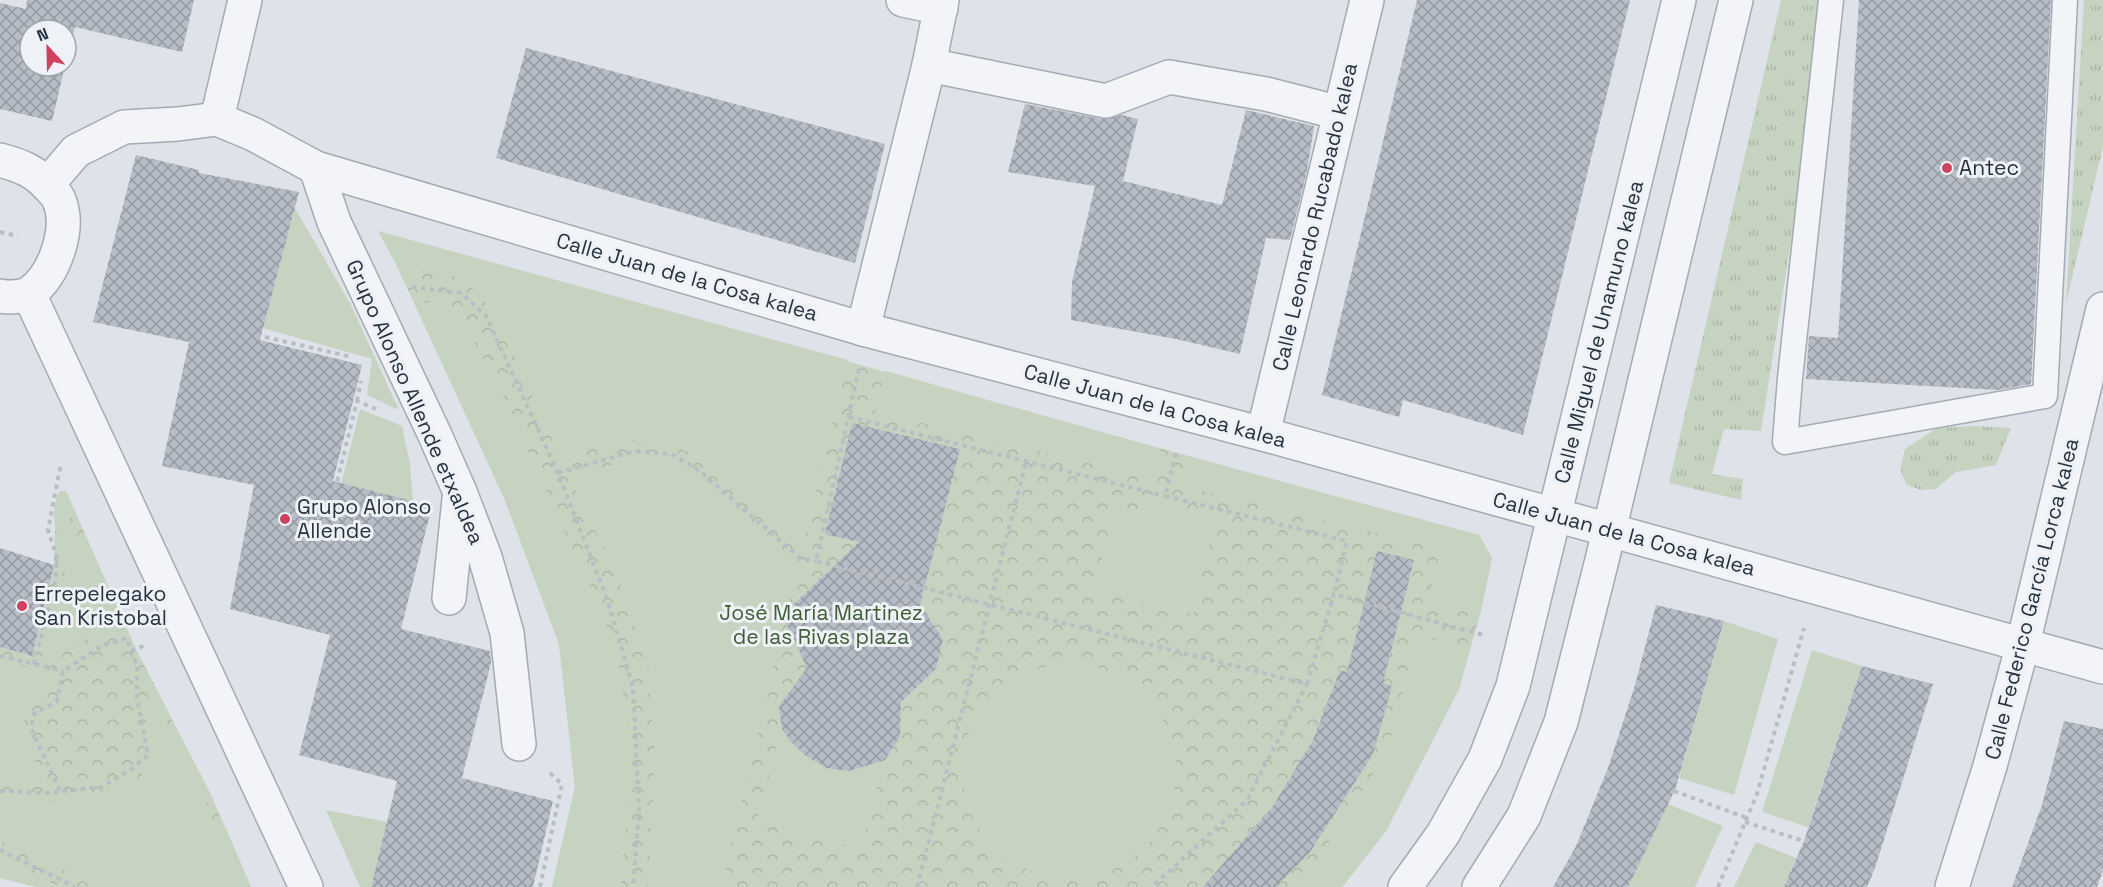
<svg xmlns="http://www.w3.org/2000/svg" width="2103" height="887" font-family="'Space Grotesk',sans-serif">
  <defs>
    <pattern id="grass-tufts" width="24" height="20" patternUnits="userSpaceOnUse" patternTransform="scale(1.5)"><rect width="24" height="20" fill="#c6d3c0"/><path d="M3 7l-1-3M5 7V3M7 7l1-3M15 17l-1-3M17 17v-4M19 17l1-3" fill="none" stroke="#aab6a6"/></pattern>
    <pattern id="forest-crowns" width="20" height="18" patternUnits="userSpaceOnUse" patternTransform="scale(1.5)"><rect width="20" height="18" fill="#c6d3c0"/><path d="M2 6a3 3 0 1 1 6 0M12 15a3 3 0 1 1 6 0" fill="none" stroke="#aab6a6"/></pattern>
    <pattern id="building-cross-hatch" width="8" height="8" patternUnits="userSpaceOnUse" patternTransform="scale(1.5)"><rect width="8" height="8" fill="#b6bdc6"/><path d="M0 0l8 8M0 8l8-8" fill="none" stroke="#949aa2"/></pattern>
  </defs>
  <rect width="100%" height="100%" fill="#dfe3e9"/>
  <g fill="url(#grass-tufts)">
    <polygon points="1781,0 1822,0 1795,216 1761,431 1724,429 1712,474 1743,479 1741,500 1669,483"/>
    <polygon points="2084,0 2103,0 2103,146 2066,304"/>
    <polygon points="1975,426 2011,428 1996,465 1956,472 1936,489 1921,490 1907,485 1900,470 1905,449 1937,428"/>
  </g>
  <g fill="url(#forest-crowns)">
    <path d="M378 231C745 332 1111 436 1479 535L1492 558 1480 615 1459 689 1386 831 1342 887H552L575 787 559 644 504 498 396 264Z"/>
    <polygon points="60,491 66,491 136,649 212,797 251,887 37,887 0,878 0,647 32,656 54,565 56,498"/>
  </g>
  <g fill="#c6d3c0">
    <polygon points="295,208 351,305 399,410 367,395 372,359 263,328"/>
    <polygon points="378,231 848,360 802,550 693,454 655,439 624,440 560,457 495,314 468,282 432,266 396,264"/>
    <polygon points="434,301 462,320 502,393 600,610 618,659 628,727 627,812 621,887 552,887 575,787 559,644 504,498 415,304"/>
    <polygon points="886,371 1161,449 1154,479 875,412"/>
    <polygon points="360,409 402,426 410,464 413,502 341,484"/>
    <polygon points="637,458 657,458 683,468 797,568 721,887 648,887 655,757 648,666 616,573 569,477"/>
    <polygon points="1193,458 1479,535 1492,558 1480,615 1427,604 1441,549 1185,487"/>
    <path d="M60 491H66L75 512 69 518 80 541 89 543 108 587 105 593 115 616 121 617 126 627C113 637 94 634 79 642 69 646 64 655 53 658L46 654 44 644C54 628 63 612 66 592 69 563 43 518 60 491Z"/>
    <polygon points="1144,499 1216,516 1193,614 1094,590 1115,506 1141,513"/>
    <polygon points="1724,621 1778,639 1734,795 1679,778"/>
    <polygon points="1418,636 1470,648 1459,689 1386,831 1342,887 1292,887 1320,856 1386,754"/>
    <polygon points="1812,650 1862,666 1808,827 1762,812"/>
    <path d="M0 661 34 669 48 675C53 696 40 699 29 712 24 718 22 728 21 735L35 760 38 775 32 782 12 785H0Z"/>
    <circle cx="1069" cy="771" r="107"/>
    <polygon points="152,688 156,688 171,717 166,723 177,747 187,748 212,797 203,807 213,827 226,828 251,887 102,887 0,841 0,799 51,801 108,791 140,778 154,755 146,727 149,692"/>
    <polygon points="792,688 896,714 861,849 757,822"/>
    <polygon points="1668,804 1723,826 1695,887 1628,887"/>
    <polygon points="326,810 387,822 371,887 360,887"/>
    <polygon points="1756,842 1796,858 1784,887 1734,887"/>
    <polygon points="0,857 61,887 37,887 0,878"/>
  </g>
  <g fill="url(#building-cross-hatch)">
    <polygon points="27,0 194,0 182,52 75,27 66,62 66,30 30,30 30,66 65,66 52,121 0,109 0,3 26,9"/>
    <polygon points="1417,0 1630,0 1523,435 1403,400 1399,417 1322,395"/>
    <polygon points="1859,0 2051,0 2031,384 1997,390 1806,379 1809,336 1838,338"/>
    <polygon points="526,48 885,144 855,263 496,158"/>
    <polygon points="1025,104 1102,119 1122,115 1138,119 1123,181 1222,205 1246,110 1314,126 1307,171 1290,240 1266,238 1240,354 1176,339 1071,320 1072,282 1095,186 1008,172"/>
    <polygon points="136,155 199,170 199,173 299,192 260,340 362,365 333,481 432,506 401,629 490,651 491,663 462,778 553,801 533,887 371,887 397,781 299,755 330,635 230,609 254,485 162,466 189,342 93,322"/>
    <polygon points="852,423 960,449 920,605 943,639 936,669 901,702 900,736 885,760 849,771 827,768 806,756 791,742 782,729 779,706 807,668 787,625 794,604 859,542 825,534"/>
    <polygon points="0,548 54,565 32,656 0,647"/>
    <polygon points="1377,551 1414,560 1383,683 1392,686 1373,754 1310,852 1276,887 1203,887 1273,806 1313,740 1340,670 1347,672"/>
    <polygon points="1656,605 1724,621 1675,790 1628,887 1553,887 1576,846 1608,768 1635,685"/>
    <polygon points="1862,666 1933,684 1875,868 1867,887 1784,887 1804,841"/>
    <polygon points="2064,721 2103,729 2103,870 2097,887 2012,887 2042,805"/>
  </g>
  <g fill="none" stroke-linecap="round" stroke-linejoin="round">
    <g stroke="#a4aab3" stroke-width="27">
      <polyline id="lane" points="1831,0 1790,378 1785,442 2045,396 2065,0"/>
    </g>
    <g stroke="#a4aab3" stroke-width="36">
      <g id="street">
        <polyline points="903,0 941,8"/>
        <polyline points="929,65 1106,101 1169,77 1266,94 1340,113"/>
        <polyline points="217,119 245,0"/>
        <path d="M0 160C22 166 35 171 51 189 53 192 58 196 59 200 71 228 55 274 31 292 25 297 8 298 0 296"/>
        <polyline points="316,168 334,222 434,433 460,492 485,557 507,633 519,744"/>
        <polyline points="47,185 76,151 124,127 178,124 217,119 253,134 316,168 863,329 1263,434 2103,667"/>
        <polyline points="29,294 306,887"/>
        <polyline points="863,329 929,65 942,0"/>
        <polyline points="1263,434 1367,0"/>
        <polyline points="449,598 459,499"/>
        <polyline points="1405,887 1443,834 1485,759 1513,686 1679,0"/>
        <polyline points="1479,887 1524,816 1561,722 1602,560 1736,0"/>
        <polyline points="1952,887 1990,766 2023,644 2103,309"/>
      </g>
    </g>
    <g stroke="#b9bec4" stroke-width="4" stroke-dasharray="4.5 4.5" stroke-linecap="butt">
      <polyline points="0,232 18,236"/>
      <polyline points="412,287 461,293 486,316 558,473 607,599 633,687 639,810 633,887"/>
      <polyline points="265,337 352,357"/>
      <polyline points="859,369 816,561 1307,684 1247,800 1152,887"/>
      <polyline points="357,401 361,381"/>
      <polyline points="849,417 1165,496"/>
      <polyline points="1176,453 1165,496 1347,541 1334,594"/>
      <polyline points="558,473 635,451 671,454 696,468 800,558 816,561"/>
      <polyline points="335,490 357,401 376,409"/>
      <polyline points="131,651 146,645"/>
      <polyline points="0,656 63,671"/>
      <polyline points="34,664 55,584 57,558 48,530 61,463"/>
      <polyline points="1307,684 1334,594 1483,635"/>
      <polyline points="0,791 48,793 101,787 129,771 148,755 137,698 137,665 126,638 103,645 63,671 57,701 34,714 31,728 60,791"/>
      <polyline points="1674,791 1747,818"/>
      <polyline points="1745,822 1804,841"/>
      <polyline points="0,850 75,887"/>
      <polyline points="540,887 562,784 550,773"/>
      <polyline points="917,887 1026,462"/>
      <polyline points="1718,887 1757,794 1804,628"/>
    </g>
    <use href="#lane" stroke="#f2f4f7" stroke-width="24"/>
    <use href="#street" stroke="#f2f4f7" stroke-width="33"/>
  </g>
  <g fill="#d33f5f" stroke="#eef2f6" stroke-width="2">
    <circle cx="1947" cy="168" r="6"/>
    <circle cx="285" cy="519" r="6"/>
    <circle cx="22" cy="606" r="6"/>
  </g>
  <g text-anchor="middle" stroke-width="6" stroke-linejoin="round" paint-order="stroke">
    <g font-size="21" fill="#273240" stroke="#eef2f6" text-anchor="start">
      <text x="1959" y="175">Antec</text>
      <text x="297" y="514">Grupo Alonso<tspan x="297" dy="24">Allende</tspan></text>
      <text x="34" y="601">Errepelegako<tspan x="34" dy="24">San Kristobal</tspan></text>
    </g>
    <g font-size="21" fill="#273240" stroke="#eef2f6">
      <text transform="translate(1315 217) rotate(-77)" y="7">Calle Leonardo Rucabado kalea</text>
      <text transform="translate(687 277) rotate(16)" y="7">Calle Juan de la Cosa kalea</text>
      <text transform="translate(1599 332) rotate(-76)" y="7">Calle Miguel de Unamuno kalea</text>
      <text transform="translate(415 402) rotate(66)" y="7">Grupo Alonso Allende etxaldea</text>
      <text transform="translate(1155 406) rotate(15)" y="7">Calle Juan de la Cosa kalea</text>
      <text transform="translate(1624 534) rotate(15)" y="7">Calle Juan de la Cosa kalea</text>
      <text transform="translate(2032 599) rotate(-76)" y="7">Calle Federico García Lorca kalea</text>
    </g>
    <g font-size="21" fill="#3e5d34" stroke="#eef2f6">
      <text x="821" y="620">José María Martinez<tspan x="821" dy="24">de las Rivas plaza</tspan></text>
    </g>
  </g>
  <g transform="translate(48 48) rotate(338)"><circle r="28" fill="#eef2f6" stroke="#9ea5ad" stroke-width="1.5"/>
  <path d="M0-4.5L10 22L0 15L-10 22Z" fill="#d33f5f"/>
  <text y="-9" font-size="16" font-weight="bold" text-anchor="middle" fill="#273240">N</text>
  </g>
</svg>
